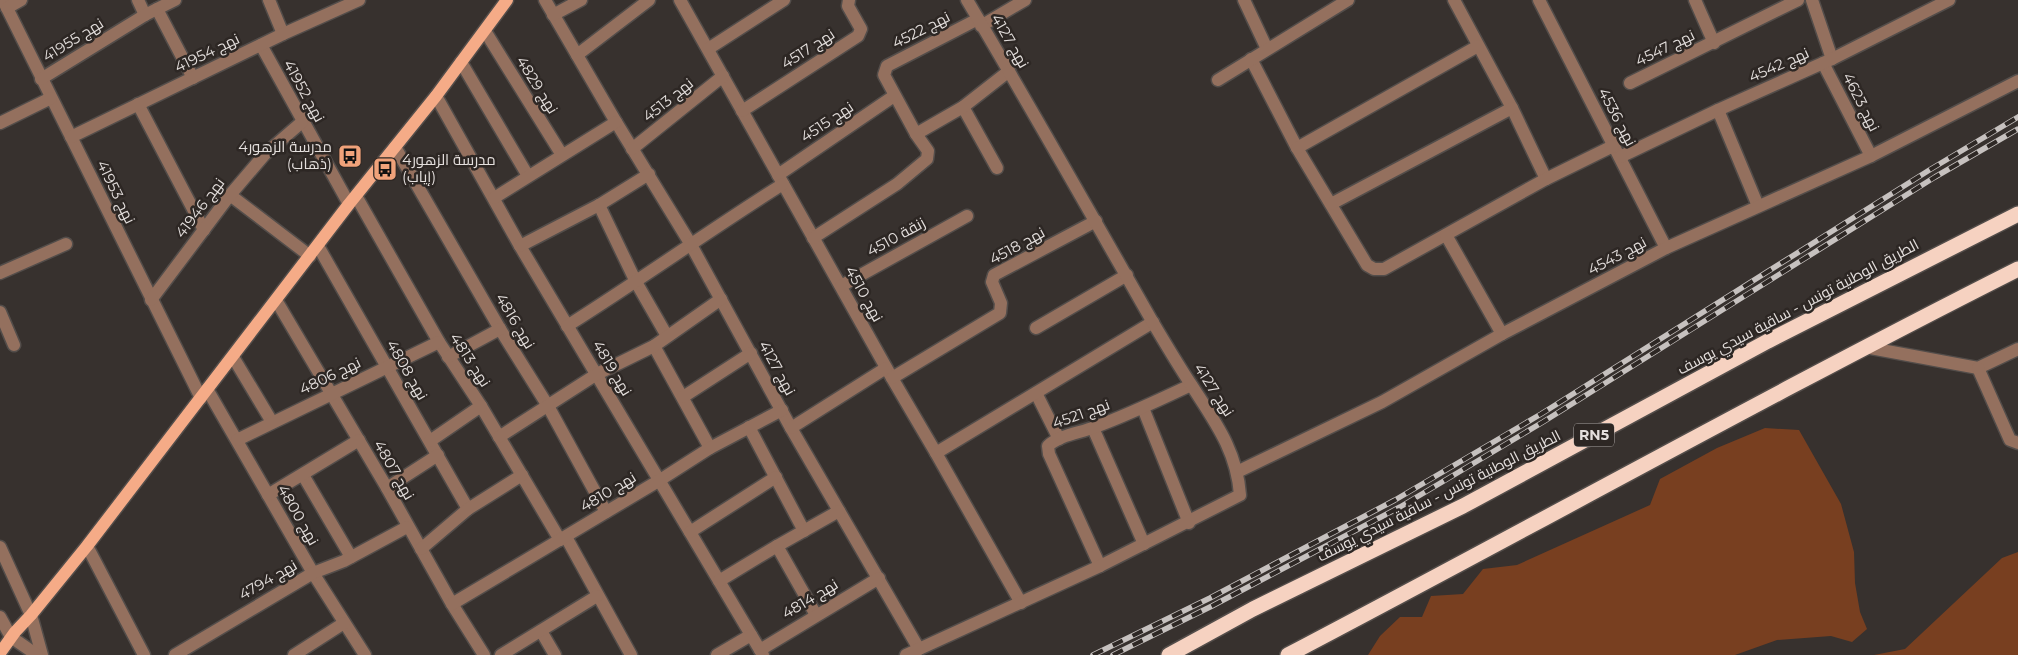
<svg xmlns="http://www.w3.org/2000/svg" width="2018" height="655" font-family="Montserrat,Cairo,sans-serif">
  <rect width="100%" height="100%" fill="#37312e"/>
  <g fill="#783f20">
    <polygon points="1765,428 1799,430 1841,504 1854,552 1855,583 1860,612 1867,629 1852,642 1831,636 1777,640 1735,655 1368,655 1380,636 1400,617 1422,617 1431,596 1463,594 1483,569 1517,565 1650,505 1660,479 1717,448"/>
    <polygon points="2018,552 2018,655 1874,655 1905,649 2002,558"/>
  </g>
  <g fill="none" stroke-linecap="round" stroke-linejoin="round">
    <g stroke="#534d4a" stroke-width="15">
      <g id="minor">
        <polyline points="3,0 201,398"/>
        <polyline points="138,0 145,15"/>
        <polyline points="269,0 283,34"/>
        <polyline points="545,0 616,122 690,243 791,428 919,649"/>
        <polyline points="680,0 892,378 936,453 1021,603"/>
        <polyline points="1244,0 1267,49"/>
        <polyline points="1454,0 1512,108 1546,179"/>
        <polyline points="1539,0 1666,248"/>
        <polyline points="1695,0 1714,43"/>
        <polyline points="1812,0 1832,59"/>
        <polyline points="7,8 21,0"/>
        <polyline points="157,9 193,78"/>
        <polyline points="553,15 581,0"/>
        <polyline points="981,26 1025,0"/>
        <polyline points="485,31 562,155"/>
        <polyline points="261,45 349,204"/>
        <polyline points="708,49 784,0"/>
        <polyline points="577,55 649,0"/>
        <polyline points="1251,59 1297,148 1367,265 1374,269 1384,269 1546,179 1613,146"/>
        <polyline points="461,62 528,176"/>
        <polyline points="1823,63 1871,156"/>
        <polyline points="41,79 145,15 175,0"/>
        <polyline points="1218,80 1348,0"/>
        <polyline points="1630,83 1798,0"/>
        <polyline points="436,96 520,246 763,655"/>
        <polyline points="138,104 204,230"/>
        <polyline points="963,107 997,168"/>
        <polyline points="1718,110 1758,206"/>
        <polyline points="742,111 858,36 861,29 848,6 849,0"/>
        <polyline points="0,123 51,98"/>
        <polyline points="916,134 963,107 1009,71"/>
        <polyline points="71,137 283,34 359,0"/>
        <polyline points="395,147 500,329 548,406 606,512"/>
        <polyline points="1297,148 1478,46"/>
        <polyline points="632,149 723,76"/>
        <polyline points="1620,157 1718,110 1832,59 1949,0"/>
        <polyline points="778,175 894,96"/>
        <polyline points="230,195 310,256"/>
        <polyline points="356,196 439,342 481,406 560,540"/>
        <polyline points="494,198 616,122"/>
        <polyline points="1331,204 1512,108"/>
        <polyline points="599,205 636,282 667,336"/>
        <polyline points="1446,235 1502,334"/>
        <polyline points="813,238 897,184 927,159 928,151 916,134 884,75 887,66 978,19"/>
        <polyline points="318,246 468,509"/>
        <polyline points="520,246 599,205 649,174"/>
        <polyline points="0,273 66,244"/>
        <polyline points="841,286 967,216"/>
        <polyline points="151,300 230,195 265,154 302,122"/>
        <polyline points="276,300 387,488 452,604 484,655"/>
        <polyline points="0,312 14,345"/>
        <path d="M567 326C640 280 710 230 783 184"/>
        <polyline points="1036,328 1127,275"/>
        <polyline points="654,346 710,448"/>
        <polyline points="1865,347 1978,368 2018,349"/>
        <polyline points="233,357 272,422"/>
        <polyline points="448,357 500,329"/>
        <polyline points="1978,368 2010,440 2018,443"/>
        <polyline points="892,378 1000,313 1001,303 992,282 994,275 1096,221"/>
        <polyline points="207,389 313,573 365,655"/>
        <polyline points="1036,393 1059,439"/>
        <polyline points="683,397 751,353"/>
        <polyline points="1143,408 1189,523"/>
        <polyline points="749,427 804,531"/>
        <polyline points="791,428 886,368"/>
        <polyline points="1093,428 1144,544"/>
        <polyline points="499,437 597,374 654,346 721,299"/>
        <polyline points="237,440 439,342"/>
        <polyline points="430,441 481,406"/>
        <polyline points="936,453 1153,322"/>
        <polyline points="1237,472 1382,402 1502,334 1666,248 1871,156 2018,81"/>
        <polyline points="303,475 351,557"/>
        <polyline points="387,488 438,455"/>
        <polyline points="268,495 359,440"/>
        <polyline points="690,532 776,477"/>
        <polyline points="566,537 631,655"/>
        <polyline points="87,546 144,655"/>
        <polyline points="0,547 31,615 42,655"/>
        <polyline points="421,549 468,509 522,475"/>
        <path d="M1100 566 1049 454 1048 446C1059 435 1080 433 1095 427 1128 415 1159 400 1191 385"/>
        <polyline points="719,581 777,546"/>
        <polyline points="452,604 660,480 710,448 782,410"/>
        <polyline points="816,615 777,546 839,511"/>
        <polyline points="0,617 11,637 37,655"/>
        <polyline points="541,631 555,655"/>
        <polyline points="760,650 879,578"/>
        <polyline points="175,655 313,573 344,561 407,527"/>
        <polyline points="294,655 344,623"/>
        <polyline points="501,655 597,596"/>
        <polyline points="717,655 751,635"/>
        <path d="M906 655 1100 566 1240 495C1237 451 1215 422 1192 386 1178 365 1165 343 1152 321 1091 214 1030 106 967 0"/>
      </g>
    </g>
    <g stroke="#534d4a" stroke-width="15">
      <polyline id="major" points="0,653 15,632 31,615 87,546 349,204 436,96 507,0"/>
    </g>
    <g stroke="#534d4a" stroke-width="18">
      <g id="highway">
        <polyline points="1169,655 1253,609 1463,506 1768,341 2018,214"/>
        <path d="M1288 655C1532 527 1772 393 2018 269"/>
      </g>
    </g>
    <use href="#minor" stroke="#94705e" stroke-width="12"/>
    <use href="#major" stroke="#f5ab87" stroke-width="12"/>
    <use href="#highway" stroke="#f6d2c1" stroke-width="15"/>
    <g stroke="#c6c1bf" stroke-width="5.5">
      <g id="rail">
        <polyline points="1093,655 1210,598 1395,500 1541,414 1931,169 2018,117"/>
        <polyline points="1113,655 1212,606 1400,507 1543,422 1935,177 2018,129"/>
      </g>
    </g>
    <use href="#rail" stroke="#2d2724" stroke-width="4" stroke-dasharray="11" stroke-linecap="butt"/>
  </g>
  <defs>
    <g id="bus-square" transform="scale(1.25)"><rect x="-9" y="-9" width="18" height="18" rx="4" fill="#f0a27a" stroke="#2d2724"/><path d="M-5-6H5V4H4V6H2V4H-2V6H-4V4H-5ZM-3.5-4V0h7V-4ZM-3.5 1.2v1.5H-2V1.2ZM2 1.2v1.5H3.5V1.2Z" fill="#111"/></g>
  </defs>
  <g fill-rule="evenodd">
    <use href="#bus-square" x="350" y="156"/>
    <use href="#bus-square" x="385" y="169"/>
  </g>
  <g text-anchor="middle" stroke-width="5" stroke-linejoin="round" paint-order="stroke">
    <rect fill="#2d2724" stroke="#ada8a6" stroke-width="1" x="1574" y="423.5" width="40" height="23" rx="4"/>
    <g font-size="14" font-weight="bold" fill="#e4dfdd">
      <text x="1594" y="440">RN5</text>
    </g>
    <g font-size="15" fill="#e4dfdd" stroke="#2d2724">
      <text transform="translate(921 30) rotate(-27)" y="5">نهج 4522</text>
      <text transform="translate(73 40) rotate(-32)" y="5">نهج 41955</text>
      <text transform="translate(1010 41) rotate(60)" y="5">نهج 4127</text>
      <text transform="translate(1665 48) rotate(-26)" y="5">نهج 4547</text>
      <text transform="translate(808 49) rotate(-33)" y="5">نهج 4517</text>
      <text transform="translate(207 53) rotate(-26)" y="5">نهج 41954</text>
      <text transform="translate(1779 65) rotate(-24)" y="5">نهج 4542</text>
      <text transform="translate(537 85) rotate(58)" y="5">نهج 4829</text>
      <text transform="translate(304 91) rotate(61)" y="5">نهج 41952</text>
      <text transform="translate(668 100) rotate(-39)" y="5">نهج 4513</text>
      <text transform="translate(1861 102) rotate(63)" y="5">نهج 4623</text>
      <text transform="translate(1617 117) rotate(62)" y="5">نهج 4536</text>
      <text transform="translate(827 122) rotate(-34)" y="5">نهج 4515</text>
      <text transform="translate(116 192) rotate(64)" y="5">نهج 41953</text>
      <text transform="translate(200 208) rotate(-53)" y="5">نهج 41946</text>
      <text transform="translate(896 237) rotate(-29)" y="5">زنقة 4510</text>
      <text transform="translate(1017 246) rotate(-29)" y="5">نهج 4518</text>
      <text transform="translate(1617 256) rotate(-28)" y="5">نهج 4543</text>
      <text transform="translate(864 294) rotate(61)" y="5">نهج 4510</text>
      <text transform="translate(1798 307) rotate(-28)" y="5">الطريق الوطنية تونس - ساقية سيدي يوسف</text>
      <text transform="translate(515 321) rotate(59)" y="5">نهج 4816</text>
      <text transform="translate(470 360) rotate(57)" y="5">نهج 4813</text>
      <text transform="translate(612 368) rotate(59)" y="5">نهج 4819</text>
      <text transform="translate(777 368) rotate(61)" y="5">نهج 4127</text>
      <text transform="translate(407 370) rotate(60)" y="5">نهج 4808</text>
      <text transform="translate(330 376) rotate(-26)" y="5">نهج 4806</text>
      <text transform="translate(1214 390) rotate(57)" y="5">نهج 4127</text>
      <text transform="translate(1081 414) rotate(-20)" y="5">نهج 4521</text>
      <text transform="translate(394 470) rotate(60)" y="5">نهج 4807</text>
      <text transform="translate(608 492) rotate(-31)" y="5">نهج 4810</text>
      <text transform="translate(1439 496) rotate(-27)" y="5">الطريق الوطنية تونس - ساقية سيدي يوسف</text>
      <text transform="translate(298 515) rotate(60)" y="5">نهج 4800</text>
      <text transform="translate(268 580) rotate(-30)" y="5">نهج 4794</text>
      <text transform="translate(810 599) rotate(-31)" y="5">نهج 4814</text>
    </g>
    <g font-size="15" fill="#e4dfdd" stroke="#2d2724" text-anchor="end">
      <text x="332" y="152">مدرسة الزهور4<tspan x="332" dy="17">(ذهاب)</tspan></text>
      <text x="402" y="165" text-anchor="start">مدرسة الزهور4<tspan x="402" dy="17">(إياب)</tspan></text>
    </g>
  </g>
</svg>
